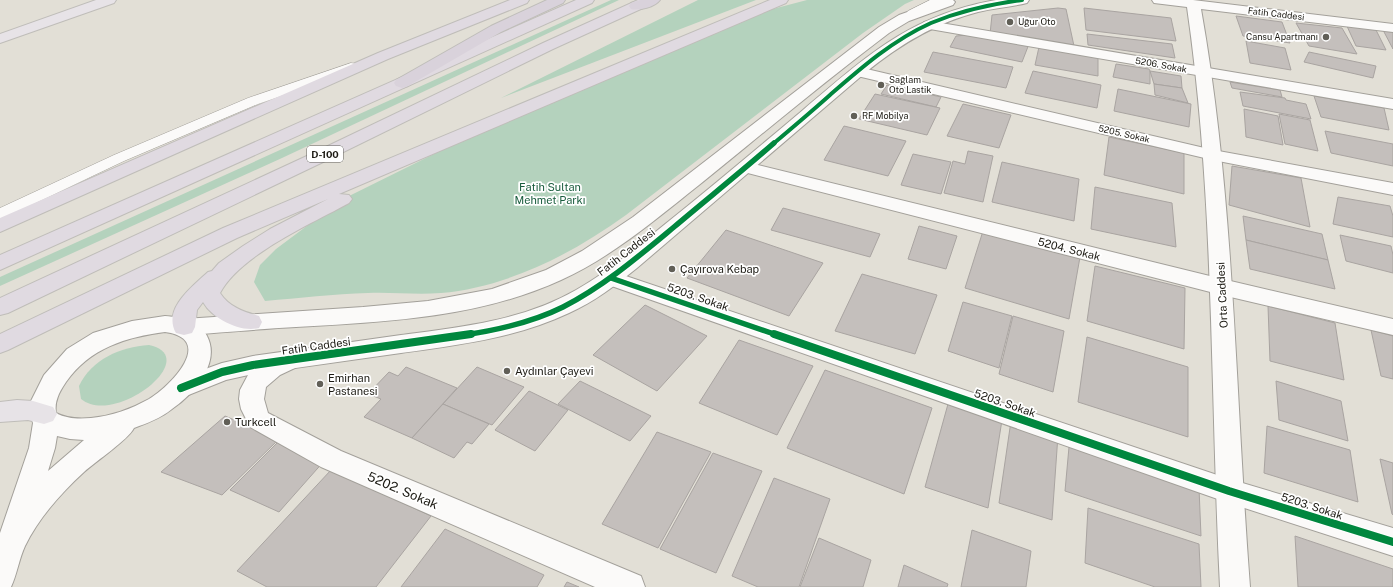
<svg xmlns="http://www.w3.org/2000/svg" width="1393" height="587" font-family="'Public Sans',sans-serif">
  <rect width="100%" height="100%" fill="#e2dfd6"/>
  <g fill="#b4d2bd">
    <polygon points="611,0 619,0 282,158 0,286 0,277"/>
    <polygon points="698,0 756,0 501,98"/>
    <path d="M807 0H914L905 4 863 33 626 215C572 254 508 287 441 293 416 295 392 292 368 293 334 294 299 298 265 301L254 282 260 265 276 249 343 199 438 152 599 79 769 10Z"/>
    <path d="M149 345C204 357 115 427 81 399L79 386C92 359 120 347 149 345Z"/>
  </g>
  <g fill="#c4bfbc" stroke="#a9a4a1">
    <polygon points="1058,8 1066,9 1074,46 990,34 992,15"/>
    <polygon points="1084,8 1171,18 1176,41 1086,30"/>
    <polygon points="1236,16 1282,22 1290,43 1243,36"/>
    <polygon points="1296,23 1342,28 1357,54 1309,46"/>
    <polygon points="1346,24 1375,28 1386,50 1356,46"/>
    <polygon points="1383,30 1393,31 1393,49"/>
    <polygon points="978,34 1029,44 1022,62 950,47 956,36"/>
    <polygon points="1087,34 1172,44 1175,58 1088,45"/>
    <polygon points="1246,41 1285,48 1291,70 1250,63"/>
    <polygon points="1039,47 1098,58 1098,76 1035,65"/>
    <polygon points="933,52 1013,67 1006,88 924,72"/>
    <polygon points="1309,52 1376,66 1373,78 1304,62"/>
    <polygon points="1116,64 1149,69 1150,71 1150,84 1113,77"/>
    <polygon points="1033,71 1101,85 1097,108 1025,93"/>
    <polygon points="1150,71 1181,76 1182,88 1154,84"/>
    <polygon points="1230,82 1280,90 1282,97 1232,88"/>
    <polygon points="1154,84 1182,88 1188,103 1155,95"/>
    <polygon points="887,85 941,97 936,107 881,94"/>
    <polygon points="1118,89 1191,104 1189,127 1114,111"/>
    <polygon points="1240,92 1285,98 1286,100 1306,104 1311,119 1243,106"/>
    <polygon points="875,94 940,108 927,135 859,119"/>
    <polygon points="1314,96 1384,108 1389,130 1321,117"/>
    <polygon points="963,104 1011,115 999,148 947,136"/>
    <polygon points="1244,109 1278,116 1283,145 1246,137"/>
    <polygon points="1279,114 1310,120 1318,151 1285,144"/>
    <polygon points="844,126 906,141 888,176 824,160"/>
    <polygon points="1325,131 1393,144 1393,166 1331,153"/>
    <polygon points="1109,137 1184,153 1184,194 1104,175"/>
    <polygon points="968,151 993,156 983,202 944,193 953,161 965,164"/>
    <polygon points="913,154 951,162 941,194 901,185"/>
    <polygon points="1002,162 1079,179 1074,221 992,202"/>
    <polygon points="1232,166 1301,178 1310,227 1229,205"/>
    <polygon points="1095,187 1172,203 1176,247 1091,229"/>
    <polygon points="1338,197 1390,206 1393,216 1393,237 1333,224"/>
    <polygon points="783,208 880,234 870,257 771,230"/>
    <polygon points="1243,216 1322,234 1328,260 1246,240"/>
    <polygon points="919,226 957,236 946,269 908,259"/>
    <polygon points="726,230 823,263 789,316 687,278"/>
    <polygon points="983,231 1080,257 1069,319 965,288"/>
    <polygon points="1340,235 1391,246 1393,255 1393,273 1346,261"/>
    <polygon points="1246,240 1328,260 1335,289 1250,269"/>
    <polygon points="1095,266 1185,288 1184,349 1087,321"/>
    <polygon points="862,274 937,295 915,354 835,331"/>
    <polygon points="963,302 1012,316 999,368 948,351"/>
    <polygon points="645,305 707,336 657,391 593,355"/>
    <polygon points="1268,306 1335,323 1344,380 1270,361"/>
    <polygon points="1013,316 1064,331 1053,392 999,374"/>
    <polygon points="1371,330 1393,336 1393,379 1381,376"/>
    <polygon points="1087,337 1188,367 1188,437 1078,402"/>
    <polygon points="739,340 813,366 777,435 699,403"/>
    <polygon points="406,367 457,388 412,438 364,417 381,399 368,394 389,372 398,376"/>
    <polygon points="477,367 524,387 492,425 443,404"/>
    <polygon points="825,370 932,408 904,494 787,448"/>
    <polygon points="580,381 651,416 630,441 558,404"/>
    <polygon points="1276,381 1341,401 1348,441 1279,420"/>
    <polygon points="529,391 568,410 535,451 495,430"/>
    <polygon points="443,404 489,424 472,444 467,442 454,458 412,438"/>
    <polygon points="948,404 1002,420 988,508 925,487"/>
    <polygon points="225,416 279,439 222,495 161,472"/>
    <polygon points="1011,421 1058,435 1052,520 999,503"/>
    <polygon points="1267,426 1350,450 1358,502 1264,473"/>
    <polygon points="657,432 711,452 658,548 602,524"/>
    <polygon points="280,440 325,460 279,512 230,490"/>
    <polygon points="1069,447 1199,488 1201,536 1065,491"/>
    <polygon points="713,453 762,471 716,573 660,549"/>
    <polygon points="1380,459 1393,463 1393,515 1392,514"/>
    <polygon points="331,470 431,516 376,587 267,587 237,571"/>
    <polygon points="774,478 830,499 799,587 758,587 732,576"/>
    <polygon points="1088,508 1199,544 1201,587 1155,587 1085,563"/>
    <polygon points="445,529 544,575 537,587 401,587"/>
    <polygon points="972,530 1031,551 1026,587 961,587"/>
    <polygon points="1295,536 1393,569 1393,587 1298,587"/>
    <polygon points="819,538 871,560 863,587 800,587"/>
    <polygon points="904,565 948,584 947,587 898,587"/>
    <polygon points="567,582 579,587 564,587"/>
  </g>
  <g fill="none" stroke-linecap="round" stroke-linejoin="round">
    <g stroke="#a3a09a" stroke-width="1">
      <g id="service">
        <polygon points="930,0 945,0 943,2 916,17 908,17 906,14 908,11"/>
        <polygon points="351,63 356,64 358,67 356,70 258,104 124,161 0,220 0,208 114,155 248,98"/>
      </g>
    </g>
    <g stroke="#a3a09a" stroke-width="2">
      <g id="minor">
        <polygon points="929,21 1393,99 1393,109 924,28 922,25 924,22"/>
        <polygon points="858,67 1213,150 1393,183 1393,195 1213,160 853,75 850,72 853,69"/>
        <polygon points="746,162 1222,279 1393,319 1393,335 1222,295 740,171 737,167 740,163"/>
        <polygon points="611,271 1229,479 1393,528 1393,556 1229,503 603,283 600,278 603,273"/>
        <polygon points="291,351 299,354 303,360 299,366 280,375 266,387 264,399 268,413 341,451 641,576 645,587 595,587 321,467 250,427 241,409 239,399 240,390 248,375 262,362"/>
      </g>
    </g>
    <g stroke="#a3a09a" stroke-width="2">
      <g id="tertiary">
        <path d="M941 0H953L955 2 953 5 909 21 889 33C824 82 762 134 699 185 656 219 612 257 561 280 478 318 386 322 296 327 258 329 221 333 184 335L176 333 173 327 176 321 184 319 363 307 428 301 492 289 546 270 582 251 633 217 879 27 899 15Z"/>
        <path d="M996 0H1029L1027 3C1011 7 994 8 978 12 935 23 899 45 865 73L637 268C616 285 594 302 569 313 516 338 458 345 401 353 351 360 302 367 253 374L226 380 181 398 172 395 169 388 172 381 222 363 253 356C302 349 351 342 401 335 461 327 522 321 576 290 610 271 639 245 669 221 714 185 759 147 803 110 867 56 910 15 996 0Z"/>
        <path d="M1152 0H1193L1393 24V32L1201 9C1235 200 1235 394 1250 587H1220C1210 393 1215 200 1187 7L1154 3Z"/>
      </g>
    </g>
    <g stroke="#a3a09a" stroke-width="2">
      <path id="secondary" d="M165 316C174 317 184 317 192 321 198 324 204 330 207 336 221 363 194 394 172 409 161 418 148 423 134 428 128 440 96 461 84 472 61 493 38 519 25 546 19 559 17 574 11 587H0V533L29 448 33 423 30 412V403L44 375 67 349 93 333 132 321ZM165 332C216 339 171 386 149 399 131 409 112 416 91 418 79 419 67 419 56 413 54 401 60 391 66 382 90 348 126 337 165 332ZM57 436 70 439 84 440 48 471 55 448Z"/>
    </g>
    <g stroke="#bfbdb9" stroke-width="2">
      <g id="primary">
        <polygon points="96,0 116,0 114,3 0,43 0,34"/>
        <polygon points="17,400 33,401 53,407 57,414 53,421 44,424 28,420 0,422 0,402"/>
      </g>
    </g>
    <g stroke="#bfbdb9" stroke-width="2">
      <g id="trunk">
        <polygon points="510,0 529,0 527,3 388,59 0,232 0,218 378,53"/>
        <polygon points="576,0 594,0 592,3 0,270 0,255"/>
        <polygon points="638,0 656,0 654,3 553,49 321,163 8,313 0,315 0,298 309,155 543,43"/>
        <path d="M770 0H788L786 3 339 194 349 195 352 199 349 203C311 224 240 255 220 293 229 307 244 312 259 316L262 322 259 328C240 333 212 318 203 302L197 310 195 327 192 333 184 335 176 333C162 309 193 286 208 272L212 271 219 263 243 246 270 229 328 199 237 238 8 350 0 353V334L223 228Z"/>
      </g>
    </g>
    <g stroke="#bfbdb9" stroke-width="2">
      <g id="motorway">
        <polygon points="547,0 565,0 563,3 501,32 408,86 402,88 396,86 394,83 396,80 491,26"/>
        <path d="M640 0H660C655 7 639 11 631 9L629 6 631 3Z"/>
      </g>
    </g>
    <use href="#service" fill="#fbfaf9" fill-rule="evenodd"/>
    <use href="#minor" fill="#fbfaf9" fill-rule="evenodd"/>
    <use href="#tertiary" fill="#fbfaf9" fill-rule="evenodd"/>
    <use href="#secondary" fill="#fbfaf9" fill-rule="evenodd"/>
    <use href="#primary" fill="#e7e3e7" fill-rule="evenodd"/>
    <use href="#trunk" fill="#e0dae1" fill-rule="evenodd"/>
    <use href="#motorway" fill="#d9d2db" fill-rule="evenodd"/>
    <g stroke="#fff" stroke-width="5.5">
      <path id="cycleway-far2" d="M773 144C792 128 811 112 830 95 861 68 893 40 931 23 960 11 991 4 1022 0"/>
    </g>
    <g stroke="#fff" stroke-width="8">
      <g id="cycleway-far1">
        <polyline points="611,278 777,335"/>
        <path d="M464 335C498 330 533 322 563 307 604 286 639 256 674 227 707 199 741 172 774 143"/>
      </g>
    </g>
    <g stroke="#fff" stroke-width="10">
      <g id="cycleway">
        <polyline points="774,334 1229,491 1393,542"/>
        <polyline points="181,388 222,372 253,365 471,334"/>
      </g>
    </g>
    <use href="#cycleway-far2" stroke="#00873e" stroke-width="4"/>
    <use href="#cycleway-far1" stroke="#00873e" stroke-width="5.5"/>
    <use href="#cycleway" stroke="#00873e" stroke-width="8"/>
  </g>
  <g fill="#615f57" stroke="#fff" stroke-width="1.5">
    <circle cx="1010" cy="22" r="4"/>
    <circle cx="1326" cy="37" r="4"/>
    <circle cx="881" cy="85" r="4"/>
    <circle cx="854" cy="116" r="4"/>
    <circle cx="672" cy="269" r="4"/>
    <circle cx="507" cy="371" r="4"/>
    <circle cx="320" cy="384" r="4"/>
    <circle cx="227" cy="422" r="4"/>
  </g>
  <g text-anchor="middle" stroke-width="3.5" stroke-linejoin="round" paint-order="stroke">
    <g font-size="9" fill="#1c1a13" stroke="#fff">
      <text transform="translate(1276 14) rotate(7)" y="3">Fatih Caddesi</text>
      <text transform="translate(1161 65) rotate(10)" y="3">5206. Sokak</text>
      <text transform="translate(1124 134) rotate(13)" y="3">5205. Sokak</text>
    </g>
    <g font-size="9" fill="#1c1a13" stroke="#fff" text-anchor="start">
      <text x="1018" y="25">Uğur Oto</text>
      <text x="1318" y="40" text-anchor="end">Cansu Apartmanı</text>
      <text x="889" y="83">Sağlam<tspan x="889" dy="10">Oto Lastik</tspan></text>
      <text x="862" y="119">RF Mobilya</text>
    </g>
    <rect fill="#fff" stroke="#605f5a" stroke-width="1" x="307" y="146" width="36" height="16" rx="3"/>
    <g font-size="10" font-weight="bold" fill="#1c1a13">
      <text x="325" y="158">D-100</text>
    </g>
    <g font-size="11" fill="#1a5d3e" stroke="#fff">
      <text x="550" y="191">Fatih Sultan<tspan x="550" dy="13">Mehmet Parkı</tspan></text>
    </g>
    <g font-size="11" fill="#1c1a13" stroke="#fff">
      <text transform="translate(1069 249) rotate(14)" y="4">5204. Sokak</text>
      <text transform="translate(626 252) rotate(-38)" y="4">Fatih Caddesi</text>
      <text transform="translate(1222 295) rotate(-93)" y="4">Orta Caddesi</text>
      <text transform="translate(698 297) rotate(19)" y="4">5203. Sokak</text>
      <text transform="translate(316 346) rotate(-8)" y="4">Fatih Caddesi</text>
      <text transform="translate(1005 403) rotate(19)" y="4">5203. Sokak</text>
      <text transform="translate(1312 506) rotate(18)" y="4">5203. Sokak</text>
    </g>
    <g font-size="11" fill="#1c1a13" stroke="#fff" text-anchor="start">
      <text x="680" y="273">Çayırova Kebap</text>
      <text x="515" y="375">Aydınlar Çayevi</text>
      <text x="328" y="382">Emirhan<tspan x="328" dy="13">Pastanesi</tspan></text>
      <text x="235" y="426">Turkcell</text>
    </g>
    <g font-size="13" fill="#1c1a13" stroke="#fff">
      <text transform="translate(403 490) rotate(23)" y="5">5202. Sokak</text>
    </g>
  </g>
</svg>
